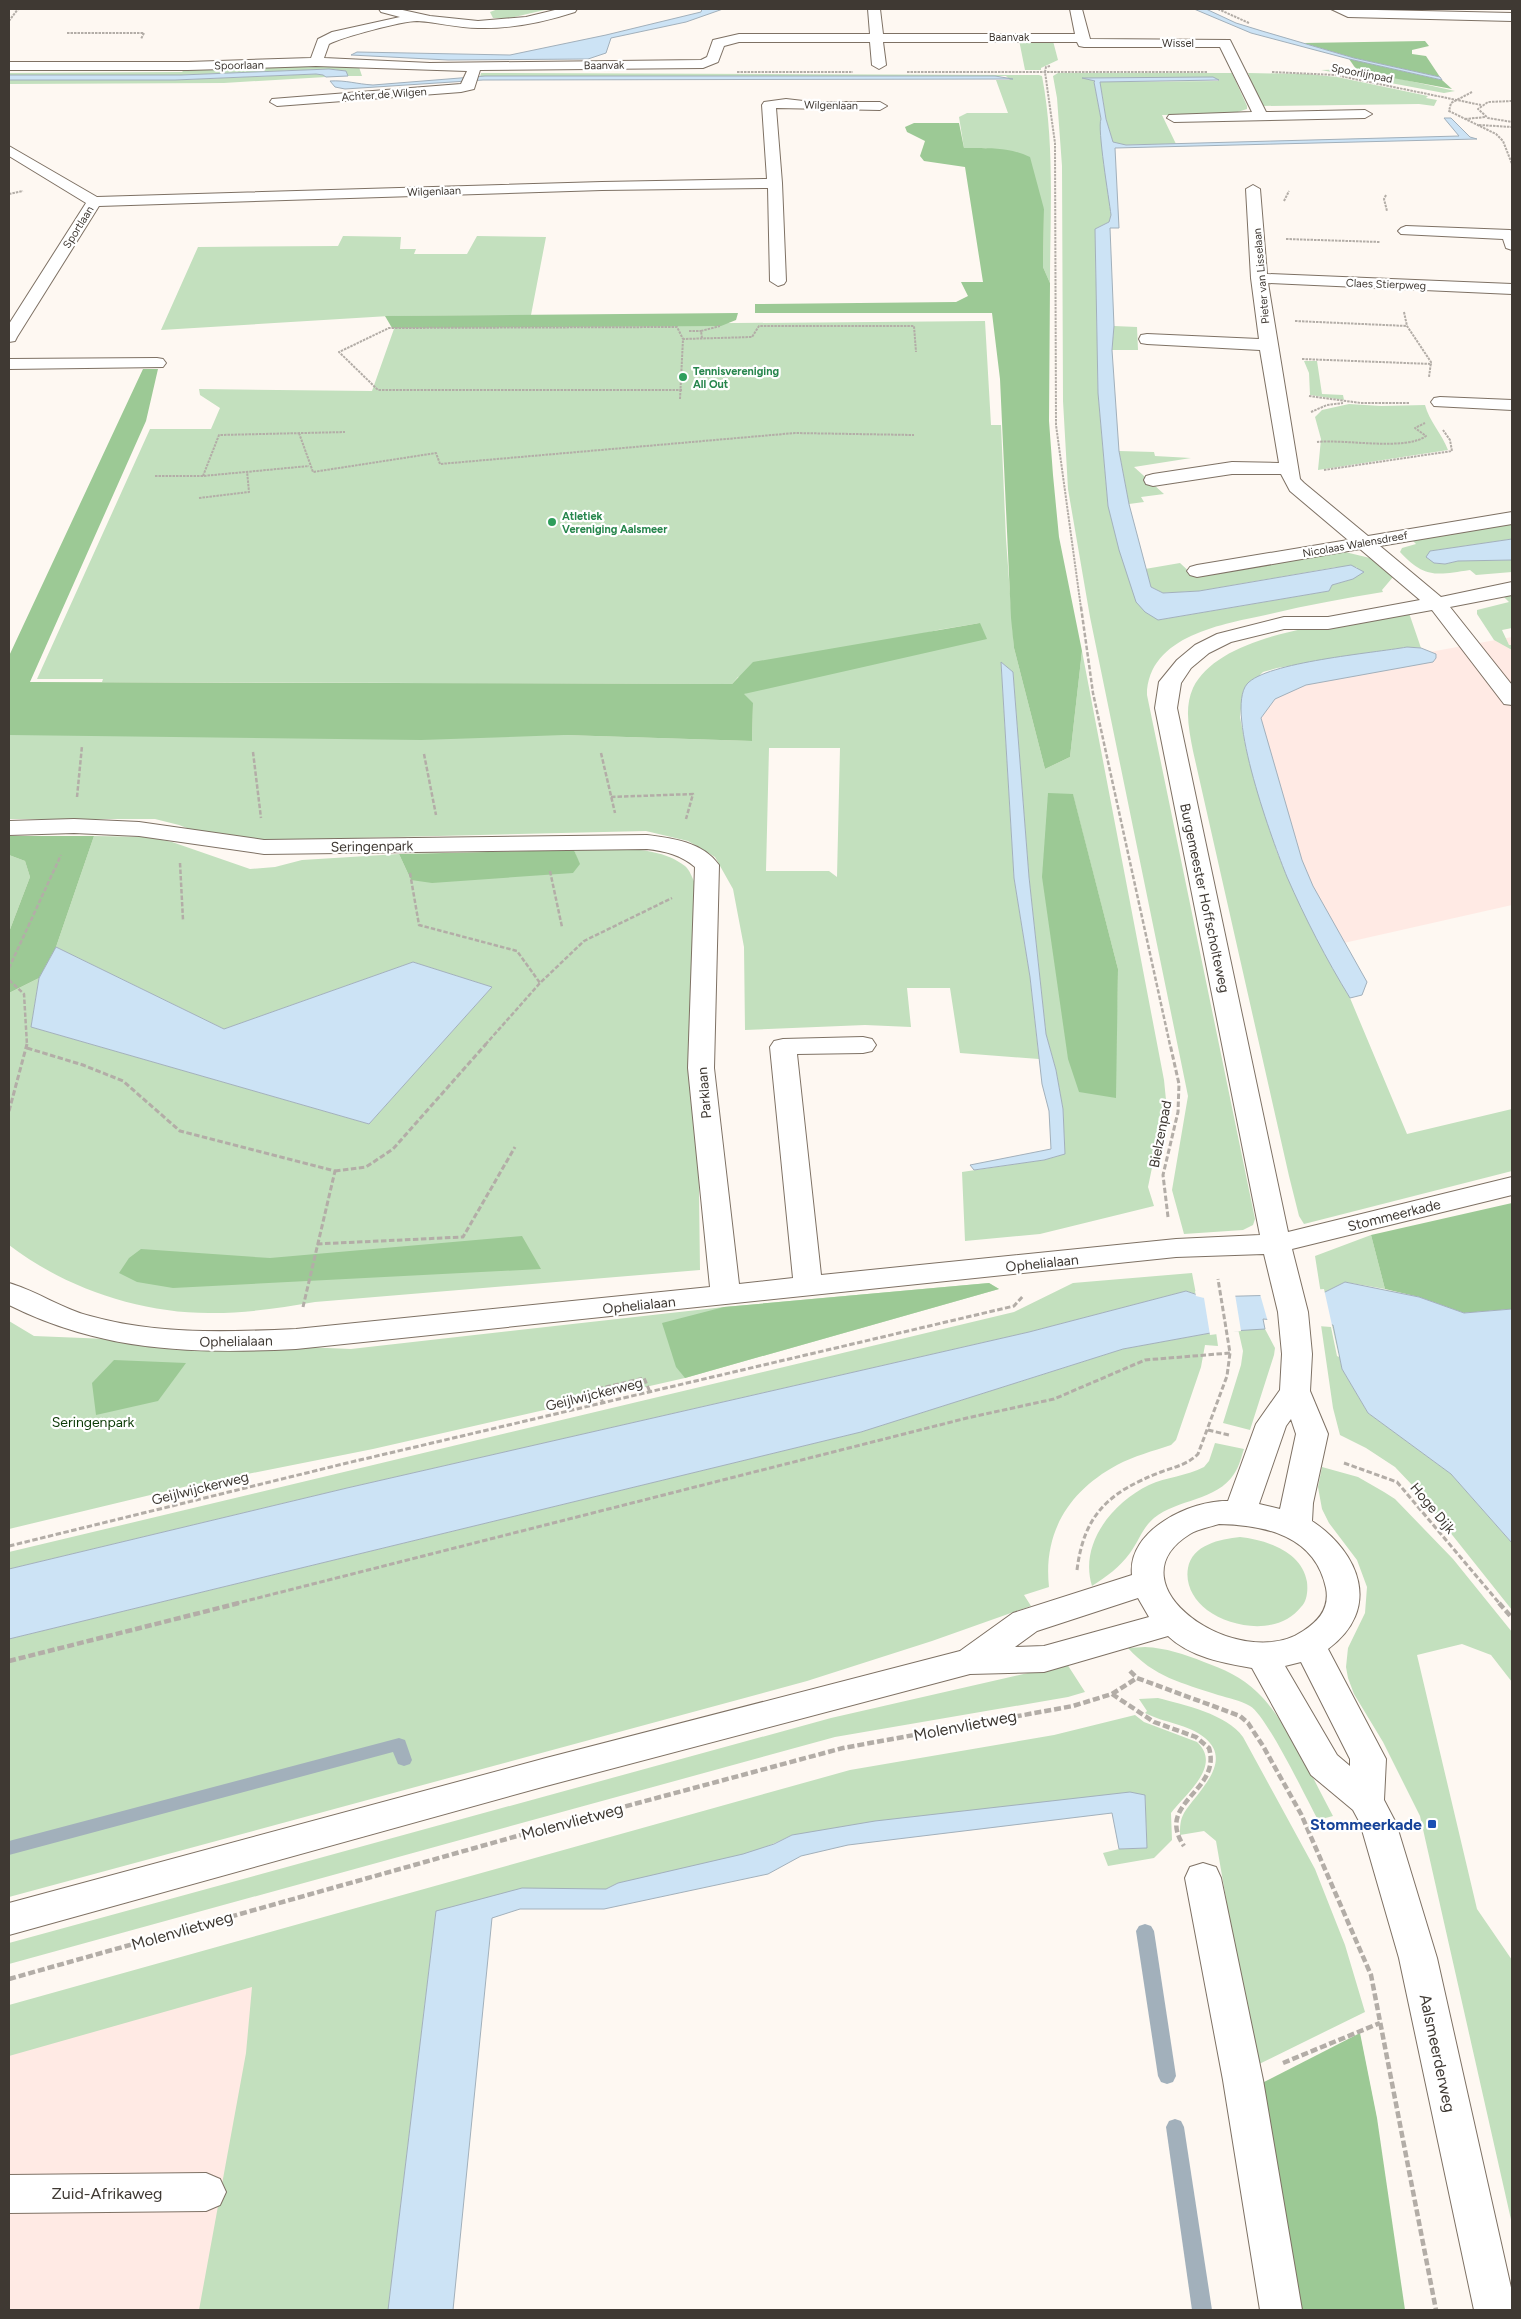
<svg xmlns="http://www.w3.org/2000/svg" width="1521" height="2319" font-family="Figtree,sans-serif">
  <rect width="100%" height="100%" fill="#fef8f2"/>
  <g fill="#ffeae4">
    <polygon points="1512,637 1512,905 1335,945 1286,851 1251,716 1271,681"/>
    <polygon points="474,1883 421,2310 9,2310 9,2016"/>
  </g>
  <g fill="#c3e0be" fill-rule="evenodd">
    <polygon points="498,9 549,9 510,18 493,18 490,12"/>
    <polygon points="1019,40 1053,41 1058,60 1041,68 1041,70 1025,70"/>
    <polygon points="318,66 359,67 362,76 348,76 346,71 329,69 181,75 9,75 9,73 182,72 186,68"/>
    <polygon points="1356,69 1455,91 1444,93 1321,70"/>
    <path d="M481 73 1039 75 1042 76C1055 144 1050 214 1050 283L1043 267 1044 209 986 148H964L959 117 967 113H1008L996 80H1010L1006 76 480 77Z"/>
    <path d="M1058 73H1232L1247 106V109L1228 115H1162L1176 144 1120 145 1113 142 1106 119 1100 82 1219 81 1213 77 1084 78 1095 81 1094 82 1101 119 1111 215 1109 222 1095 229 1098 393 1108 506 1158 620 1329 591 1332 585 1353 579 1357 567H1337L1199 591 1163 593 1151 587 1145 569 1180 563 1195 577 1345 552 1370 558 1393 577 1382 590 1383 592C1345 598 1308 605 1270 614 1224 624 1148 635 1147 695L1255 1219 1253 1225 1243 1230 1184 1234 1172 1190 1188 1096 1090 617 1068 489 1063 401 1062 166 1057 98 1053 76Z"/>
    <polygon points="1248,73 1307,74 1337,77 1428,96 1426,98 1437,100 1434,106 1419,104 1261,106"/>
    <polygon points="316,74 323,75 326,77 224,83 9,84 9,80 175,80"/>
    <polygon points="343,236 401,237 400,249 416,249 414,254 467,254 477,236 546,237 531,315 389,316 161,330 198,247 338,246"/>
    <path d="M985 321 991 425H1001L1006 539 1014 648 1045 769 1070 757 1082 651 1164 1080 1166 1100 1148 1187 1154 1206 1040 1234 965 1241 962 1172 1044 1160 1065 1154 1063 1109 1056 1070 1046 1034 1029 877 1013 672 1001 662 1014 878 1030 977 1039 1059 960 1053 950 988H907L911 1027 865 1025 745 1030 744 947 733 889 715 857 688 841 646 831 356 838 307 842 229 844 179 825 155 819H9V735H564L752 741 753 704 743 694 980 623 938 630 738 677 732 684 102 682 103 679H37L150 429H211L220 408 200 395 199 389 372 391 395 326ZM769 748H840L837 877 829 871H766ZM1073 795 1118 969 1115 1097Z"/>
    <polygon points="1114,326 1137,327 1138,350 1112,350"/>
    <polygon points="1304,361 1317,361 1322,394 1343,395 1344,400 1310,395 1309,373"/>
    <path d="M1349 404 1381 406 1425 405C1429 421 1442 434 1448 450L1318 470 1321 439 1315 417 1322 410Z"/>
    <polygon points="1119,451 1154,452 1155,456 1191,458 1134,467 1164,494 1141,497 1144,502 1129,504"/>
    <path d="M1512 523V539L1430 551 1434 563 1445 564 1458 561 1512 560V572L1476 575 1470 570C1437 575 1425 579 1400 552L1402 548 1416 544 1412 540Z"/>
    <polygon points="1512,594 1512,628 1502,630 1509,645 1512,645 1512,650 1494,640 1477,614 1477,610 1509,602 1503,596"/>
    <path d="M1409 613 1421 648 1407 647 1277 668 1263 672 1243 691 1240 717 1246 749 1277 852 1312 928 1350 998 1407 1134 1512 1109V1171L1304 1224 1299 1216 1289 1176 1193 751C1189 730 1184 708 1193 688 1222 629 1351 622 1409 613Z"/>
    <path d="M94 836 148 837 172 842 250 869 275 867 302 860 399 854 411 880 579 864 574 850C609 850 655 843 685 866 690 870 692 878 695 883L700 1270 315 1302C281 1308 247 1313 213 1313 141 1314 65 1288 9 1245V993L39 978 31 1027 369 1124 492 987 413 962 224 1029 56 947Z"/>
    <polygon points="9,855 25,861 30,877 9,932"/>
    <polygon points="1371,1235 1385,1289 1345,1282 1321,1294 1315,1256"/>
    <polygon points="1192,1273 1196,1294 1186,1291 1029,1332 347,1488 9,1569 9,1552 1014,1312 1073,1283"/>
    <polygon points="989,1283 999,1289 685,1378 373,1449 192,1485 9,1529 9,1321 34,1336 351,1349 724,1307"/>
    <polygon points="1321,1325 1333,1325 1342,1369 1368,1413 1451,1474 1512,1543 1512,1610 1414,1487 1395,1467 1366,1448 1340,1435 1333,1408"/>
    <polygon points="1238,1329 1265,1329 1275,1348 1274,1355 1250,1430 1223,1423 1241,1365 1243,1351"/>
    <path d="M1216 1332 1218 1346 1205 1345 1201 1367 1176 1440 1171 1445C1153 1451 1134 1456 1117 1465 1069 1491 1043 1532 1049 1587L1024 1595 1031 1606 932 1641 807 1681 9 1897V1639L861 1432 1123 1349Z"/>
    <path d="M1215 1443 1244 1449C1241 1458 1239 1467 1234 1474 1217 1501 1177 1499 1154 1518 1142 1528 1139 1541 1130 1553 1120 1567 1106 1577 1092 1586 1079 1544 1112 1503 1149 1485 1166 1477 1187 1476 1204 1467L1209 1461Z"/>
    <polygon points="1322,1467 1358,1477 1384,1492 1395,1499 1453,1559 1512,1632 1512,1682 1491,1655 1462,1644 1417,1655 1477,1909 1512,1960 1512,2224 1420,1816 1383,1742 1354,1694 1348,1678 1346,1667 1348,1648 1365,1613 1367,1587 1357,1560 1329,1523 1322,1509 1318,1487"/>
    <path d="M1240 1537C1266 1540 1302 1551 1307 1582 1308 1591 1307 1601 1301 1607 1279 1635 1233 1629 1207 1610 1194 1600 1185 1585 1188 1568 1192 1545 1220 1539 1240 1537Z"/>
    <path d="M1145 1647C1166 1648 1184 1654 1204 1662 1223 1669 1242 1677 1257 1692 1286 1719 1313 1779 1333 1816L1318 1820C1306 1798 1267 1716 1250 1706 1240 1700 1228 1698 1218 1695 1182 1683 1154 1677 1128 1648Z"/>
    <polygon points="1067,1664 1085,1692 1068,1697 835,1737 9,1964 9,1943 831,1718"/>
    <path d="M1158 1698C1184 1705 1227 1714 1243 1737L1315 1869 1345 1945 1365 2012 1255 2066 1216 1841 1204 1831 1180 1835C1180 1827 1180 1820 1184 1813 1197 1792 1234 1762 1205 1738 1188 1724 1164 1723 1145 1713L1147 1711 1139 1699Z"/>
    <path d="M1135 1715 1144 1722 1197 1742C1223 1766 1185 1794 1171 1813L1172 1840 1154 1858 1108 1866 1103 1853 1119 1849 1147 1848 1145 1795 792 1835C739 1862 676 1871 618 1883L606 1889H594L436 1911 388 2310H199L246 2053 252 1987 9 2056V2005L850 1770 1054 1735Z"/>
  </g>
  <g fill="#9cc995">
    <polygon points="1425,41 1429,46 1412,50 1412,54 1426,56 1440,77 1354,58 1303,43"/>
    <polygon points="1349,59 1442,80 1452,89 1366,73 1356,69"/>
    <path d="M914 123H959L964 148C987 148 1009 147 1030 157L1044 209 1043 267 1050 283 1049 421 1053 475 1059 537 1082 651 1070 757 1045 769 1014 648 1011 618 1000 379 992 313H755V304L956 302 968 296 961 282H983L965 167 924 161 920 156 925 141 907 132 905 127Z"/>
    <polygon points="738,313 736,320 721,326 392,328 385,316"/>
    <polygon points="143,369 158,369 146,421 30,682 732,684 753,662 980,623 987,639 744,694 753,703 752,741 564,735 421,740 9,735 9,656"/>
    <polygon points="1048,793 1073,794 1118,969 1116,1098 1079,1092 1068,1059 1042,877"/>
    <polygon points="9,836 94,836 56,947 39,978 9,993 9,932 30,877 25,861 9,855"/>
    <polygon points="574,850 580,864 573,873 432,883 411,880 399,854"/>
    <polygon points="1512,1203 1512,1309 1464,1313 1419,1297 1385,1289 1371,1235"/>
    <polygon points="522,1236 541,1269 173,1288 137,1282 119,1273 129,1258 141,1249 270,1258"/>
    <polygon points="989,1283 999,1289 685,1378 676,1367 662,1323 724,1307"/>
    <polygon points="114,1360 186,1363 158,1401 96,1415 92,1383"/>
    <polygon points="1360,2033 1377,2118 1405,2310 1302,2310 1260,2084"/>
  </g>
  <g fill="#cce3f5" stroke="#a2b0bb">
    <polygon points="702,9 723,9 686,22 611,38 606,53 588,59 448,60 351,55 357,52 510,55 606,35 701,12"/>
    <polygon points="1194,9 1206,9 1236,23 1262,31 1354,58 1440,77 1442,80 1349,59 1251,33"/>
    <polygon points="329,69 346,71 348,76 326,77 323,75 316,74 175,80 9,80 9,75 181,75"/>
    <path d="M485 76H995L1013 79 483 80 345 89 335 87 330 81C346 80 356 84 373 85Z"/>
    <path d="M1213 77 1219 80 1100 82 1106 119 1113 142 1126 145 1459 136 1444 118H1451L1470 137 1477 139 1115 148 1119 228H1110L1114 326 1112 350 1119 451 1129 504 1151 587 1163 593 1199 591 1351 565 1364 572 1353 579 1332 585 1329 591 1158 620 1145 612 1136 602 1119 550 1108 506 1098 393 1095 229 1109 222 1111 215C1109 199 1097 128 1101 119L1094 82 1095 81 1082 78Z"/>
    <polygon points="1512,539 1512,560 1458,561 1445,564 1434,563 1426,557 1430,551"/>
    <path d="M1407 647 1421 648 1436 654V658L1433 662 1306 685 1275 699 1261 718 1302 860 1313 886 1367 982 1362 995 1350 998C1326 959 1305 918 1287 877 1274 845 1224 711 1247 684 1266 662 1374 653 1407 647Z"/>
    <polygon points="1001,662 1013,672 1029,877 1046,1034 1056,1070 1063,1109 1065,1154 1044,1160 974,1170 970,1165 1051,1149 1049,1111 1042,1084 1030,977 1014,878"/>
    <polygon points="56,947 224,1029 413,962 492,987 369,1124 31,1027 39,978"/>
    <polygon points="1345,1282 1419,1297 1464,1313 1512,1309 1512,1543 1451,1474 1368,1413 1342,1369 1333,1325 1263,1319 1265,1329 1216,1332 1123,1349 861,1432 9,1639 9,1569 347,1488 1029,1332 1186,1291 1204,1297 1321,1294"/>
    <polygon points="1130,1792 1145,1795 1147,1848 1119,1849 1112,1813 848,1845 801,1856 768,1874 604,1909 520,1909 492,1918 453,2310 388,2310 436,1911 522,1888 606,1889 618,1883 743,1854 774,1844 792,1835 875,1821"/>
  </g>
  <g fill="#fef8f2">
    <polygon points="1324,1289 1339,1357 1337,1356 1331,1327 1268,1322 1260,1294"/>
    <polygon points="1195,1291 1205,1294 1235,1294 1241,1331 1210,1335 1204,1298 1196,1296"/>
  </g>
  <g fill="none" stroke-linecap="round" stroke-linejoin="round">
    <g fill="#a2b0bb" fill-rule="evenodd">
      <polygon points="399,1738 405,1740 412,1760 410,1764 404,1766 398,1764 393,1752 9,1855 9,1841"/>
      <polygon points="1145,1924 1151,1926 1154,1931 1176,2076 1173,2082 1167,2084 1161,2082 1158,2076 1136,1931 1139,1926"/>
      <polygon points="1175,2119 1181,2121 1184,2127 1212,2310 1192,2310 1166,2127 1169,2121"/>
    </g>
    <g stroke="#7e7164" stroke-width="2">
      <g id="minor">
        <path d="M379 9H398L430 16 478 21 526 17 559 9H577L575 12C544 22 512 29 478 28 457 28 437 22 417 21 402 21 343 37 329 44L324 58 430 63 701 60 707 57 713 40 739 34H870L868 9H880L883 34H1075L1070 9H1082L1090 39 1230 40 1266 112 1365 110 1372 114 1365 118 1174 122 1167 118 1169 115 1252 112 1220 47H1084L1079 46 1077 42H883L886 65 879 69 872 65 870 42H739L724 46 718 62 703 68 480 70 474 89 461 92 277 106 270 102 272 99 461 84 467 71 316 66 188 70H9V62H188L311 58 318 39 332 32 400 17 381 12Z"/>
        <polygon points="1331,9 1512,13 1512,21 1348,17"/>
        <polygon points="786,99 812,102 880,102 887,106 880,110 776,108 782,183 786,281 784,284 778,286 770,281 768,188 602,190 99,206 17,337 15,341 9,342 9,324 86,203 9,156 9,146 97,197 602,182 767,179 762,105 764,102"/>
        <path d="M1253 185 1260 189 1267 274 1512 284V294L1268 283 1300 479 1304 483 1368 536 1512 512V524L1380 546 1441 597 1512 582V595L1450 607 1512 685V705L1504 704 1432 610 1328 629H1284L1231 642 1209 653 1191 668 1181 683 1177 708 1288 1232 1512 1177V1195L1292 1249 1308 1312 1312 1354 1310 1391 1328 1434 1313 1503 1312 1521C1360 1553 1382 1609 1328 1649L1386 1759 1384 1800 1396 1823 1437 1958 1512 2292V2310H1474L1399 1958 1360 1823 1353 1810 1311 1775 1252 1668C1223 1663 1190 1657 1168 1636L1044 1672 970 1674 546 1786 9 1935V1903L546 1758 960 1651 1013 1613 1132 1575C1127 1530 1191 1500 1228 1501L1256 1424 1280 1390 1282 1354 1278 1312 1264 1254 1176 1257 296 1349C193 1354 103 1352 9 1305V1283C37 1291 62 1309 90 1316 158 1335 227 1332 296 1329L710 1287 688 1068 695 867C681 855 665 851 647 849L264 854 139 836 74 833 9 835V821L74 819 139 822 264 840 647 835C672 838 703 842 719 865L714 1068 739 1284 793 1278 770 1047 774 1041 783 1039 863 1037 872 1039 876 1045 872 1051 863 1053 797 1054 821 1275 1176 1239 1260 1235 1155 708 1159 682 1177 660 1195 645 1217 634 1284 617H1328L1420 600 1360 549 1197 577 1190 575 1187 571 1190 567 1197 565 1348 540 1290 491 1281 474H1232L1153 486 1146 484 1144 480 1146 476 1153 474 1232 462 1279 463 1260 350 1147 344 1141 343 1139 339 1141 335 1147 334 1259 339 1251 278 1246 189ZM1291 1419 1296 1434 1280 1509 1259 1504 1286 1426ZM1219 1524C1266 1525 1315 1536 1326 1588 1330 1608 1319 1621 1303 1631 1240 1674 1107 1585 1190 1534 1198 1529 1210 1527 1219 1524ZM1138 1598 1149 1617 1044 1646 1015 1647 1037 1631ZM1301 1662 1350 1759V1766L1337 1755 1285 1666Z"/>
        <polygon points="1406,226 1510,230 1512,231 1512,250 1506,248 1503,239 1401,234 1398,231 1401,228"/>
        <polygon points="157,358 163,359 166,363 163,367 9,369 9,359"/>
        <polygon points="1440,397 1512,400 1512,410 1434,406 1431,402 1434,398"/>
        <polygon points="1203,1863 1216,1867 1221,1878 1263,2080 1302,2310 1260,2310 1223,2080 1185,1878 1190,1867"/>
        <polygon points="206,2173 220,2179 226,2192 220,2205 206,2211 9,2213 9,2175"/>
      </g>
    </g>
    <g stroke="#b3ada7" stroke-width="2" stroke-dasharray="2.5 1" stroke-linecap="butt">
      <polyline points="1218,9 1249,23"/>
      <polyline points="9,21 18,9"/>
      <polyline points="67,33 144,33 141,39"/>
      <polyline points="1050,66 1046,67 1045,72 1055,143 1056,425 1081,608"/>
      <polyline points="737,72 853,72"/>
      <polyline points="907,72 1208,72"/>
      <polyline points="1272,72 1335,75 1481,105"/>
      <polyline points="1472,92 1451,103 1449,111 1496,134 1503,141 1512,164"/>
      <polyline points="1512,101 1488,102 1478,109 1488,118 1512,122"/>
      <polyline points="1465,119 1486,117"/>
      <polyline points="1479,125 1512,127"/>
      <polyline points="9,194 23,191"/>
      <polyline points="1386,195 1384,199 1387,211"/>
      <polyline points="1284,201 1289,191"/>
      <polyline points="1286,239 1380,242"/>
      <polyline points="1404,312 1407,326 1431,362 1429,377"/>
      <polyline points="1295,321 1407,326"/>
      <polyline points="689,331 701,331"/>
      <polyline points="702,338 701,331 720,326"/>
      <polyline points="1302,359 1432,364"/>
      <polyline points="682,390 378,390 339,352 389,328 677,327 683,339"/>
      <polyline points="1309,396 1361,403 1410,403"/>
      <polyline points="680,399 683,339 752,337 759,326 914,326 916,352"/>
      <polyline points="1311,412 1327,405 1343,403"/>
      <polyline points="299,433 313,472 436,453 440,464 795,433 914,435"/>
      <path d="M1317 442C1345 439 1406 451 1426 436L1415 428 1425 423"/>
      <polyline points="1324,470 1452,451 1450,440 1443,430"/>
      <polyline points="155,476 203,476 309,466"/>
      <polyline points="203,476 219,435 345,432"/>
      <polyline points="199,498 249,492 247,471"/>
    </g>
    <g stroke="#b3ada7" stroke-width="2.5" stroke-dasharray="4.5 2" stroke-linecap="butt">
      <polyline points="1081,607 1093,693 1170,1045"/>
      <polyline points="253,752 261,818"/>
      <polyline points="601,753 615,813"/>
      <polyline points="424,754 436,815"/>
      <polyline points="77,797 82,746"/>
      <polyline points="611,797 693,794 686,819"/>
      <polyline points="180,863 183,920"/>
      <polyline points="550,871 562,927"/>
      <polyline points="410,873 419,925 517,951 540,983"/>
      <polyline points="9,968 61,855"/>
      <polyline points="9,980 24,994 27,1045"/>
      <polyline points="485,1045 540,983 584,941 672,898"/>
    </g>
    <g stroke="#b3ada7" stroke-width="3" stroke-dasharray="5.5 2.5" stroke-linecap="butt">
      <polyline points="27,1048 83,1065 123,1081 180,1131 335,1171 303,1307"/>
      <polyline points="9,1111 27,1044"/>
      <polyline points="335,1171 366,1167 393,1149 486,1044"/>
      <polyline points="1168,1217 1163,1175 1178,1112 1179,1084 1170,1044"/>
      <polyline points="317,1244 463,1237 515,1147"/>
      <polyline points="603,1403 597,1389 644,1378 650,1392"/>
      <polyline points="1208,1430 1229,1435"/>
      <polyline points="1344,1463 1397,1482 1500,1604"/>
      <polyline points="9,1546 347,1463 1014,1306 1023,1296"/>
      <path d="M1077 1570C1084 1514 1109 1492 1161 1472 1174 1467 1187 1465 1198 1454L1227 1376 1230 1353 1218 1279"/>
      <polyline points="234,1604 967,1418 1054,1399 1145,1360 1230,1353"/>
    </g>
    <g stroke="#b3ada7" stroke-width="4.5" stroke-dasharray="7 3" stroke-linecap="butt">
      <polyline points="1499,1603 1512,1618"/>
      <polyline points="9,1661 239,1603"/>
      <polyline points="1130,1671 1137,1678 1240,1716 1248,1723 1263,1746 1301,1814 1371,1975 1436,2310"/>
      <path d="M1112 1694 1154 1722 1196 1737 1209 1748C1222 1792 1154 1802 1184 1846"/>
      <polyline points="9,1979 567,1822 843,1748 1073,1706 1112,1694 1137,1678"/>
      <polyline points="1283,2063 1380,2023"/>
    </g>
    <use href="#minor" fill="#fff" fill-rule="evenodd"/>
  </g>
  <g fill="#2e9e5b" stroke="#fff" stroke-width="2">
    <circle cx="683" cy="377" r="5"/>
    <circle cx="552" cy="522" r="5"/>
  </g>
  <rect fill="#1a4fb4" stroke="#fff" stroke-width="2" x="1427" y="1819" width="10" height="10" rx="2.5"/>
  <g text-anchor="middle" stroke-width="4.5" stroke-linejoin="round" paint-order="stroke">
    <g font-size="11" fill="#3f3933" stroke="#fff">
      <text x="1009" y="41">Baanvak</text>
      <text x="1178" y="47">Wissel</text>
      <text transform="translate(239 65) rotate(-1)" y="4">Spoorlaan</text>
      <text transform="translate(604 65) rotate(-1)" y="4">Baanvak</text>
      <text transform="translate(1362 73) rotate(11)" y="4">Spoorlijnpad</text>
      <text transform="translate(384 94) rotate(-4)" y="4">Achter de Wilgen</text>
      <text transform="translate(831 105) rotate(1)" y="4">Wilgenlaan</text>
      <text transform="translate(434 191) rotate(-2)" y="4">Wilgenlaan</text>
      <text transform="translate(78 227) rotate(-58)" y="4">Sportlaan</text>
      <text transform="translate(1261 276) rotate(-95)" y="4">Pieter van Lisselaan</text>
      <text transform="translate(1386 284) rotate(2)" y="4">Claes Stierpweg</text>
      <text transform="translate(1355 544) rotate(-10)" y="4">Nicolaas Walensdreef</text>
    </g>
    <g font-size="11" font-weight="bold" fill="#27864d" stroke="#fff" text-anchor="start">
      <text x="693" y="375">Tennisvereniging<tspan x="693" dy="13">All Out</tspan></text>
      <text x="562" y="520">Atletiek<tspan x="562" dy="13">Vereniging Aalsmeer</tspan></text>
    </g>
    <g font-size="14" fill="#3f3933" stroke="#fff">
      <text transform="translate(372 846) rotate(-1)" y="5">Seringenpark</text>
      <text transform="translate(1205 898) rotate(78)" y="5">Burgemeester Hoffscholteweg</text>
      <text transform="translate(704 1093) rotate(-95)" y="5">Parklaan</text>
      <text transform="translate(1160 1134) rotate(-79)" y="5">Bielzenpad</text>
      <text transform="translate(1394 1215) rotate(-14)" y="5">Stommeerkade</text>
      <text transform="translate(1042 1263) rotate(-6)" y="5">Ophelialaan</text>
      <text transform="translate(639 1305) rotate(-6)" y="5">Ophelialaan</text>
      <text transform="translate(236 1341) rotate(-1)" y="5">Ophelialaan</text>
      <text transform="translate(594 1394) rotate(-14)" y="5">Geijlwijckerweg</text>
      <text transform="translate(200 1488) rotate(-14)" y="5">Geijlwijckerweg</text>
      <text transform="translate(1433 1508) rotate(50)" y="5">Hoge Dijk</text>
    </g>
    <g font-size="14" fill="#0c3a06" stroke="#fff">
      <text x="93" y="1427">Seringenpark</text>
    </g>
    <g font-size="16" fill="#3f3933" stroke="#fff">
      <text transform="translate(965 1725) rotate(-11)" y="6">Molenvlietweg</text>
      <text transform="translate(572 1821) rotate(-15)" y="6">Molenvlietweg</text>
      <text transform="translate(182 1930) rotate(-16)" y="6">Molenvlietweg</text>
      <text transform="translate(1438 2053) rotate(78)" y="6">Aalsmeerderweg</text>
      <text x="107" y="2199">Zuid-Afrikaweg</text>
    </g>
    <g font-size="16" font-weight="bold" fill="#164399" stroke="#fff" text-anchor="end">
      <text x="1422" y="1830">Stommeerkade</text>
    </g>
  </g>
  <rect width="1521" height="2319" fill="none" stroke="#3f3933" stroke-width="20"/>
</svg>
